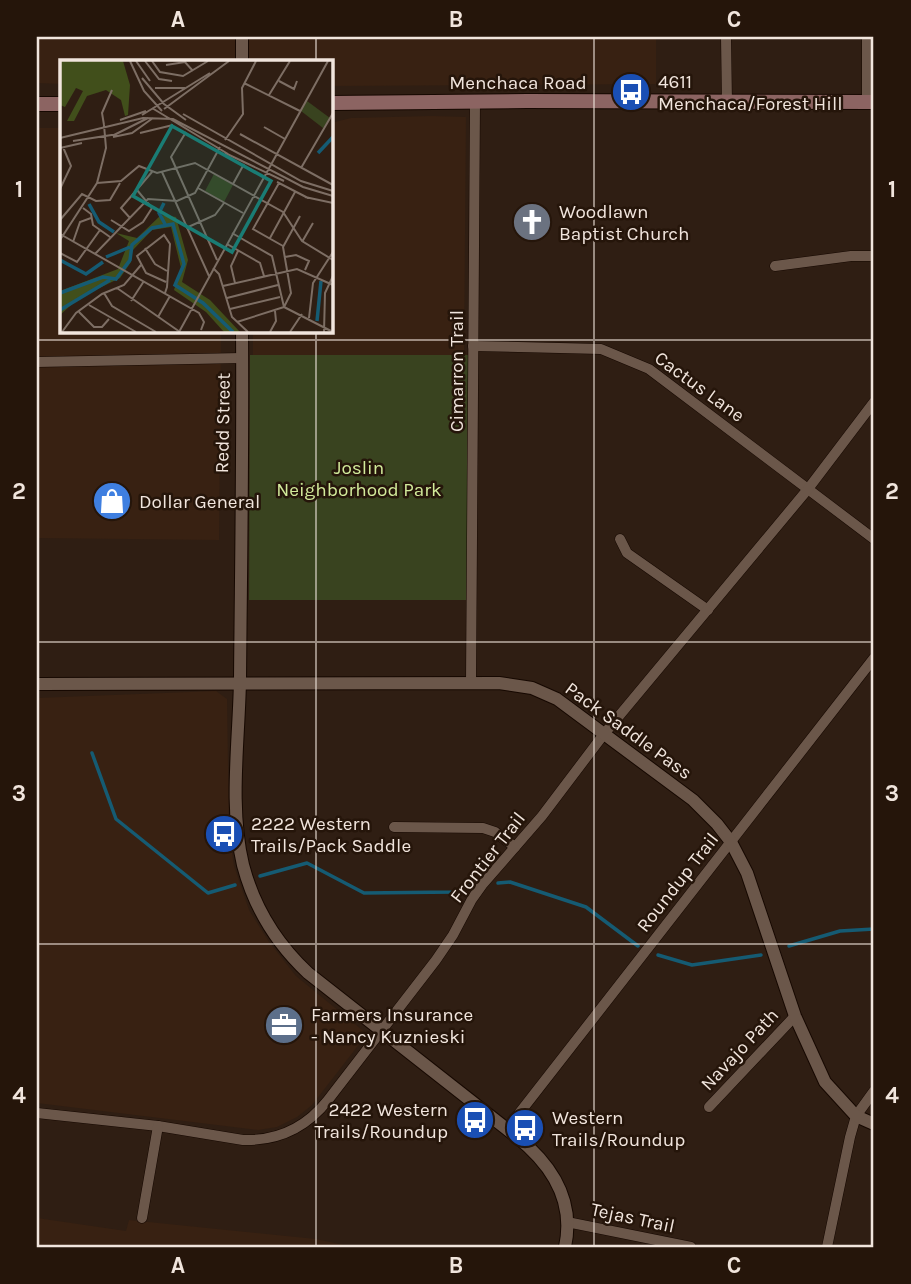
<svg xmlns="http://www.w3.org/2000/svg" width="911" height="1284" font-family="Karla,sans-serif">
  <rect width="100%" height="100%" fill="#2f1e13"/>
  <g fill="#382112">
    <polygon points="37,37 656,37 656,84 331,86 331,61 61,61 61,84 37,83"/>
    <polygon points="432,116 466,117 464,353 468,355 253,355 253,331 331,331 331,123 351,118"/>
    <polygon points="37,128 61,128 61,331 221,331 219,540 37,538"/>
    <polygon points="216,691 227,699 229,834 234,866 249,910 269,942 296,976 367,1034 312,1105 297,1117 277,1127 258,1130 37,1103 37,698"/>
    <polygon points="37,1218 126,1231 129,1220 316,1239 353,1247 37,1247"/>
  </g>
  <polygon fill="#39431f" points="250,355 468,355 467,600 249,600"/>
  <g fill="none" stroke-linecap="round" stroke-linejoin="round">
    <g stroke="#155b73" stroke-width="3.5">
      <polyline points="92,753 116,819 208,893 235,885"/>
      <polyline points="260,876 307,863 364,893 454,892 472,885"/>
      <polyline points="498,883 510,882 586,907 638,946"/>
      <polyline points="789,946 840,931 874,929"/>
      <polyline points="658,955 692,965 761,955"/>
    </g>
    <g stroke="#160801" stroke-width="11">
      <g id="minor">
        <polyline points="726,37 727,103"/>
        <polyline points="867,37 867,102"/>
        <polyline points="775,266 851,256 874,256"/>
        <polyline points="473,346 601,349 649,369 874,539"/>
        <polyline points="37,362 242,358"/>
        <polyline points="620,539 627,553 708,610"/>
        <polyline points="471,682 475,102"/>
        <polyline points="394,827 483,828 495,832 515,847"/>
        <polyline points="709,1107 795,1016"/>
        <path d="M37 1113 158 1126 243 1140C278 1141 306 1128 328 1100L436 960 453 935 472 899 482 885 542 816 604 734 808 489 874 402"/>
        <polyline points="507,1129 874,658"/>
        <polyline points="142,1218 158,1126"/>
        <polyline points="567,1222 691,1247"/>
        <polyline points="827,1247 850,1137 856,1116 874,1091"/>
      </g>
    </g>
    <g stroke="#160801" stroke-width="14">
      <g id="tertiary">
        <polyline points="242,37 242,61"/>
        <path d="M242 331C243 447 241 564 240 680 239 740 229 807 243 865 254 907 277 944 308 973L517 1137C552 1165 575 1201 565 1247"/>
        <polyline points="37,684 499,683 532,688 557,699 693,800 717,824 731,842 747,873 795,1016 825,1082 856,1116 874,1124"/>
      </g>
    </g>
    <g stroke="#160801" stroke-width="16">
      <g id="secondary">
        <polyline points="331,103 527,101 874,102"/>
        <polyline points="37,104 61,104"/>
      </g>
    </g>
    <use href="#minor" stroke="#6b574a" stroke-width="10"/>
    <use href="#tertiary" stroke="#6b574a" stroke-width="12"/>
    <use href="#secondary" stroke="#8c6462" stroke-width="14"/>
  </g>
  <path fill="none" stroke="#f1e5dd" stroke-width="2" stroke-opacity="0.55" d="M316 37V61M594 37V1247M316 331V1247M37 340H874M37 642H874M37 944H874"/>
  <defs>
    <g id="bus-disc" transform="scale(2.0125)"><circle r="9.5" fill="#1a4fb4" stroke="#25150a"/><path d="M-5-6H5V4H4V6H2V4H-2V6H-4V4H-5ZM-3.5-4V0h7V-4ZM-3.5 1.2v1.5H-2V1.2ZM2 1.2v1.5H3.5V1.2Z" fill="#fff"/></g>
    <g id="church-disc" transform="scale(2.0125)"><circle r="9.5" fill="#6b7280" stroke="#25150a"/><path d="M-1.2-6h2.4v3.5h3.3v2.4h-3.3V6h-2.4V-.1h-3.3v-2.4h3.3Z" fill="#fff"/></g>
    <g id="shop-disc" transform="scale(2.0125)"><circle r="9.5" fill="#3f7fe0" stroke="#25150a"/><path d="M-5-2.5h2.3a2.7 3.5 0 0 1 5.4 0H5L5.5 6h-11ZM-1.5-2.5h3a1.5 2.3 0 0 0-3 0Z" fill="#fff"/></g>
    <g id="office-disc" transform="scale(2.0125)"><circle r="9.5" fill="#5c6f8a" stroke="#25150a"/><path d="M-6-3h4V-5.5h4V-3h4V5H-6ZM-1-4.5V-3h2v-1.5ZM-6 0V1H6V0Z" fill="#fff"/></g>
  </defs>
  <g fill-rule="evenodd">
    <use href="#bus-disc" x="631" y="92"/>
    <use href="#church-disc" x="532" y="222"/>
    <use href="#shop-disc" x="112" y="501"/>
    <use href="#bus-disc" x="224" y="834"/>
    <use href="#office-disc" x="284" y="1025"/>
    <use href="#bus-disc" x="475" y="1120"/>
    <use href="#bus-disc" x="525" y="1128"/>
  </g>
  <g text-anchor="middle" stroke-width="5" stroke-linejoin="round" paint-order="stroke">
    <g font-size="19" fill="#f1e5dd" stroke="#25150a" text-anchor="start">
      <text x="658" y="88">4611<tspan x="658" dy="22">Menchaca/Forest Hill</tspan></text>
      <text x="559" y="218">Woodlawn<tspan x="559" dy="22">Baptist Church</tspan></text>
      <text x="139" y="508">Dollar General</text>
      <text x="251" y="830">2222 Western<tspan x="251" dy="22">Trails/Pack Saddle</tspan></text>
      <text x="311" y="1021">Farmers Insurance<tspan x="311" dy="22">- Nancy Kuznieski</tspan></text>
      <text x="448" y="1116" text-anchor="end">2422 Western<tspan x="448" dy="22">Trails/Roundup</tspan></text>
      <text x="552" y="1124">Western<tspan x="552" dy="22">Trails/Roundup</tspan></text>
    </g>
    <g font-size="19" fill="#f1e5dd" stroke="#25150a">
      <text x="518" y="89">Menchaca Road</text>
      <text transform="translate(456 371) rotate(-90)" y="7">Cimarron Trail</text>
      <text transform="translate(700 386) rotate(36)" y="7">Cactus Lane</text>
      <text transform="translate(222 423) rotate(-89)" y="7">Redd Street</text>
      <text transform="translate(629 730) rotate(36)" y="7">Pack Saddle Pass</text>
      <text transform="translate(487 857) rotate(-52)" y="7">Frontier Trail</text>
      <text transform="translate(677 882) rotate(-52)" y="7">Roundup Trail</text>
      <text transform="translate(739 1049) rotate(-47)" y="7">Navajo Path</text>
      <text transform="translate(633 1217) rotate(12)" y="7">Tejas Trail</text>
    </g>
    <g font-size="19" fill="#d2ea9a" stroke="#25150a">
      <text x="359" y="474">Joslin<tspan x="359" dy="22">Neighborhood Park</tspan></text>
    </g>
  </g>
  <g transform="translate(60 60)">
    <rect width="273" height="273" fill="#2f1e13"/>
    <path d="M247 41 270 58 263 68 241 51ZM154 114 173 125 164 142 145 131Z" fill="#39431f"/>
    <path d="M0 1H63L70 25 68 55 65 56 61 40 46 30 27 36 14 61H7L23 31 16 28 5 47 0 45ZM101 155 116 157 128 200 122 222 150 240 180 272H164L146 252 114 230 121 208 111 167 92 170 72 191 71 202 60 218 19 238 0 255V231L58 209 69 181 56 173 77 178Z" fill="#414f1b"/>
    <path fill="none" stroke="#155b73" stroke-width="3.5" d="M258 93 273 77M104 143 99 153 105 164M29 144 39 162 54 172M46 197 70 187M0 200 26 214 43 202M0 233 43 217 56 219 70 200 72 185 92 168 113 164 124 204 115 225 143 243 173 272M0 250 50 220M257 261 261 221"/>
    <path fill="none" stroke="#7d6e64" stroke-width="2" d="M70 1 84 31 102 51M76 1 90 21M85 1 99 19 112 21M92 1 100 12 123 16 148 1M106 5 125 2 133 11M82 18 104 44 126 60M219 21 234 29 237 21M184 23 240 51M95 28H125M209 35 230 1M92 48 168 94M104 49 169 1M123 54 241 121 273 131M82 55 150 13M60 60 86 51M44 65 42 53 52 30M204 67 225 79M126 72 111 97 157 200M80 73 113 65M180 74 273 125M54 75 88 58M53 77 72 73 93 58M0 78 83 58 113 59 243 127 273 136M165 80 183 54 182 28 196 1M13 81 58 74M0 88 22 83M165 93 224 121M241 108 273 53M102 112 149 216M217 122 248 138M37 123 61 121 79 106 97 113 135 103 223 152 242 181 273 200M219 123 193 169 223 186M173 124 184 104M138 128 183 153M0 129 11 106 3 87M245 137 273 143M23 148 31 154 33 165 50 177M70 158 61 148 92 112M0 160 22 134 36 141 50 140 60 123M51 160 69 171 83 162 92 148 77 130M126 168 155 155 164 143M172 173 212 196 224 247M0 174 139 253 144 262 141 270M210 178 235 132M0 180 37 123 46 88 44 65M13 182 20 162 31 158M242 182 253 163M167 184 200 203 204 216M85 188 95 204 107 211M0 193 17 202 40 170M35 194 88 139 117 141 135 133 160 87M225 197 236 195 249 201 245 210M153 208 159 214 172 257 188 272M175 223 171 206 178 191M163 226 237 209 273 225M57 228 120 272M44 233 52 246 96 272M105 233 107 227 110 184 104 175 77 196 86 213 106 222M167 238 218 225M71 241 84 221M29 245 76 272M224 247 231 233 223 187 240 156M224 247 273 272M170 249 220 237M19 252 34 267H42L49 259M98 257 110 236M249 258 253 223 273 192M177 262 224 247M2 272 16 253 42 234 64 225 81 205M119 272 268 1M210 272 216 261 215 251M230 272 242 254M264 272 265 233 273 216"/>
    <path fill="#1a7c74" fill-opacity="0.15" stroke="#1a7c74" stroke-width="3.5" d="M112 66 211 121 172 192 73 136Z"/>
    <rect width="273" height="273" fill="none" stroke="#f1e5dd" stroke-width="3.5"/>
  </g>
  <rect width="911" height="1284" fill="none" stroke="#25150a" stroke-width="77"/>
  <rect x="38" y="38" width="834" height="1208" fill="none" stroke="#f1e5dd" stroke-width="2.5"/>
  <g font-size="23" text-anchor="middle" font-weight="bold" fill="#f1e5dd">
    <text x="178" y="27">A</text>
    <text x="456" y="27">B</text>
    <text x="734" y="27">C</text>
    <text x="19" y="197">1</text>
    <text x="892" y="197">1</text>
    <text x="19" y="499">2</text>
    <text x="892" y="499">2</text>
    <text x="19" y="801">3</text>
    <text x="892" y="801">3</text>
    <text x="19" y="1103">4</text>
    <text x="892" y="1103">4</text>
    <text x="178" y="1273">A</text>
    <text x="456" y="1273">B</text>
    <text x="734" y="1273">C</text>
  </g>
</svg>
